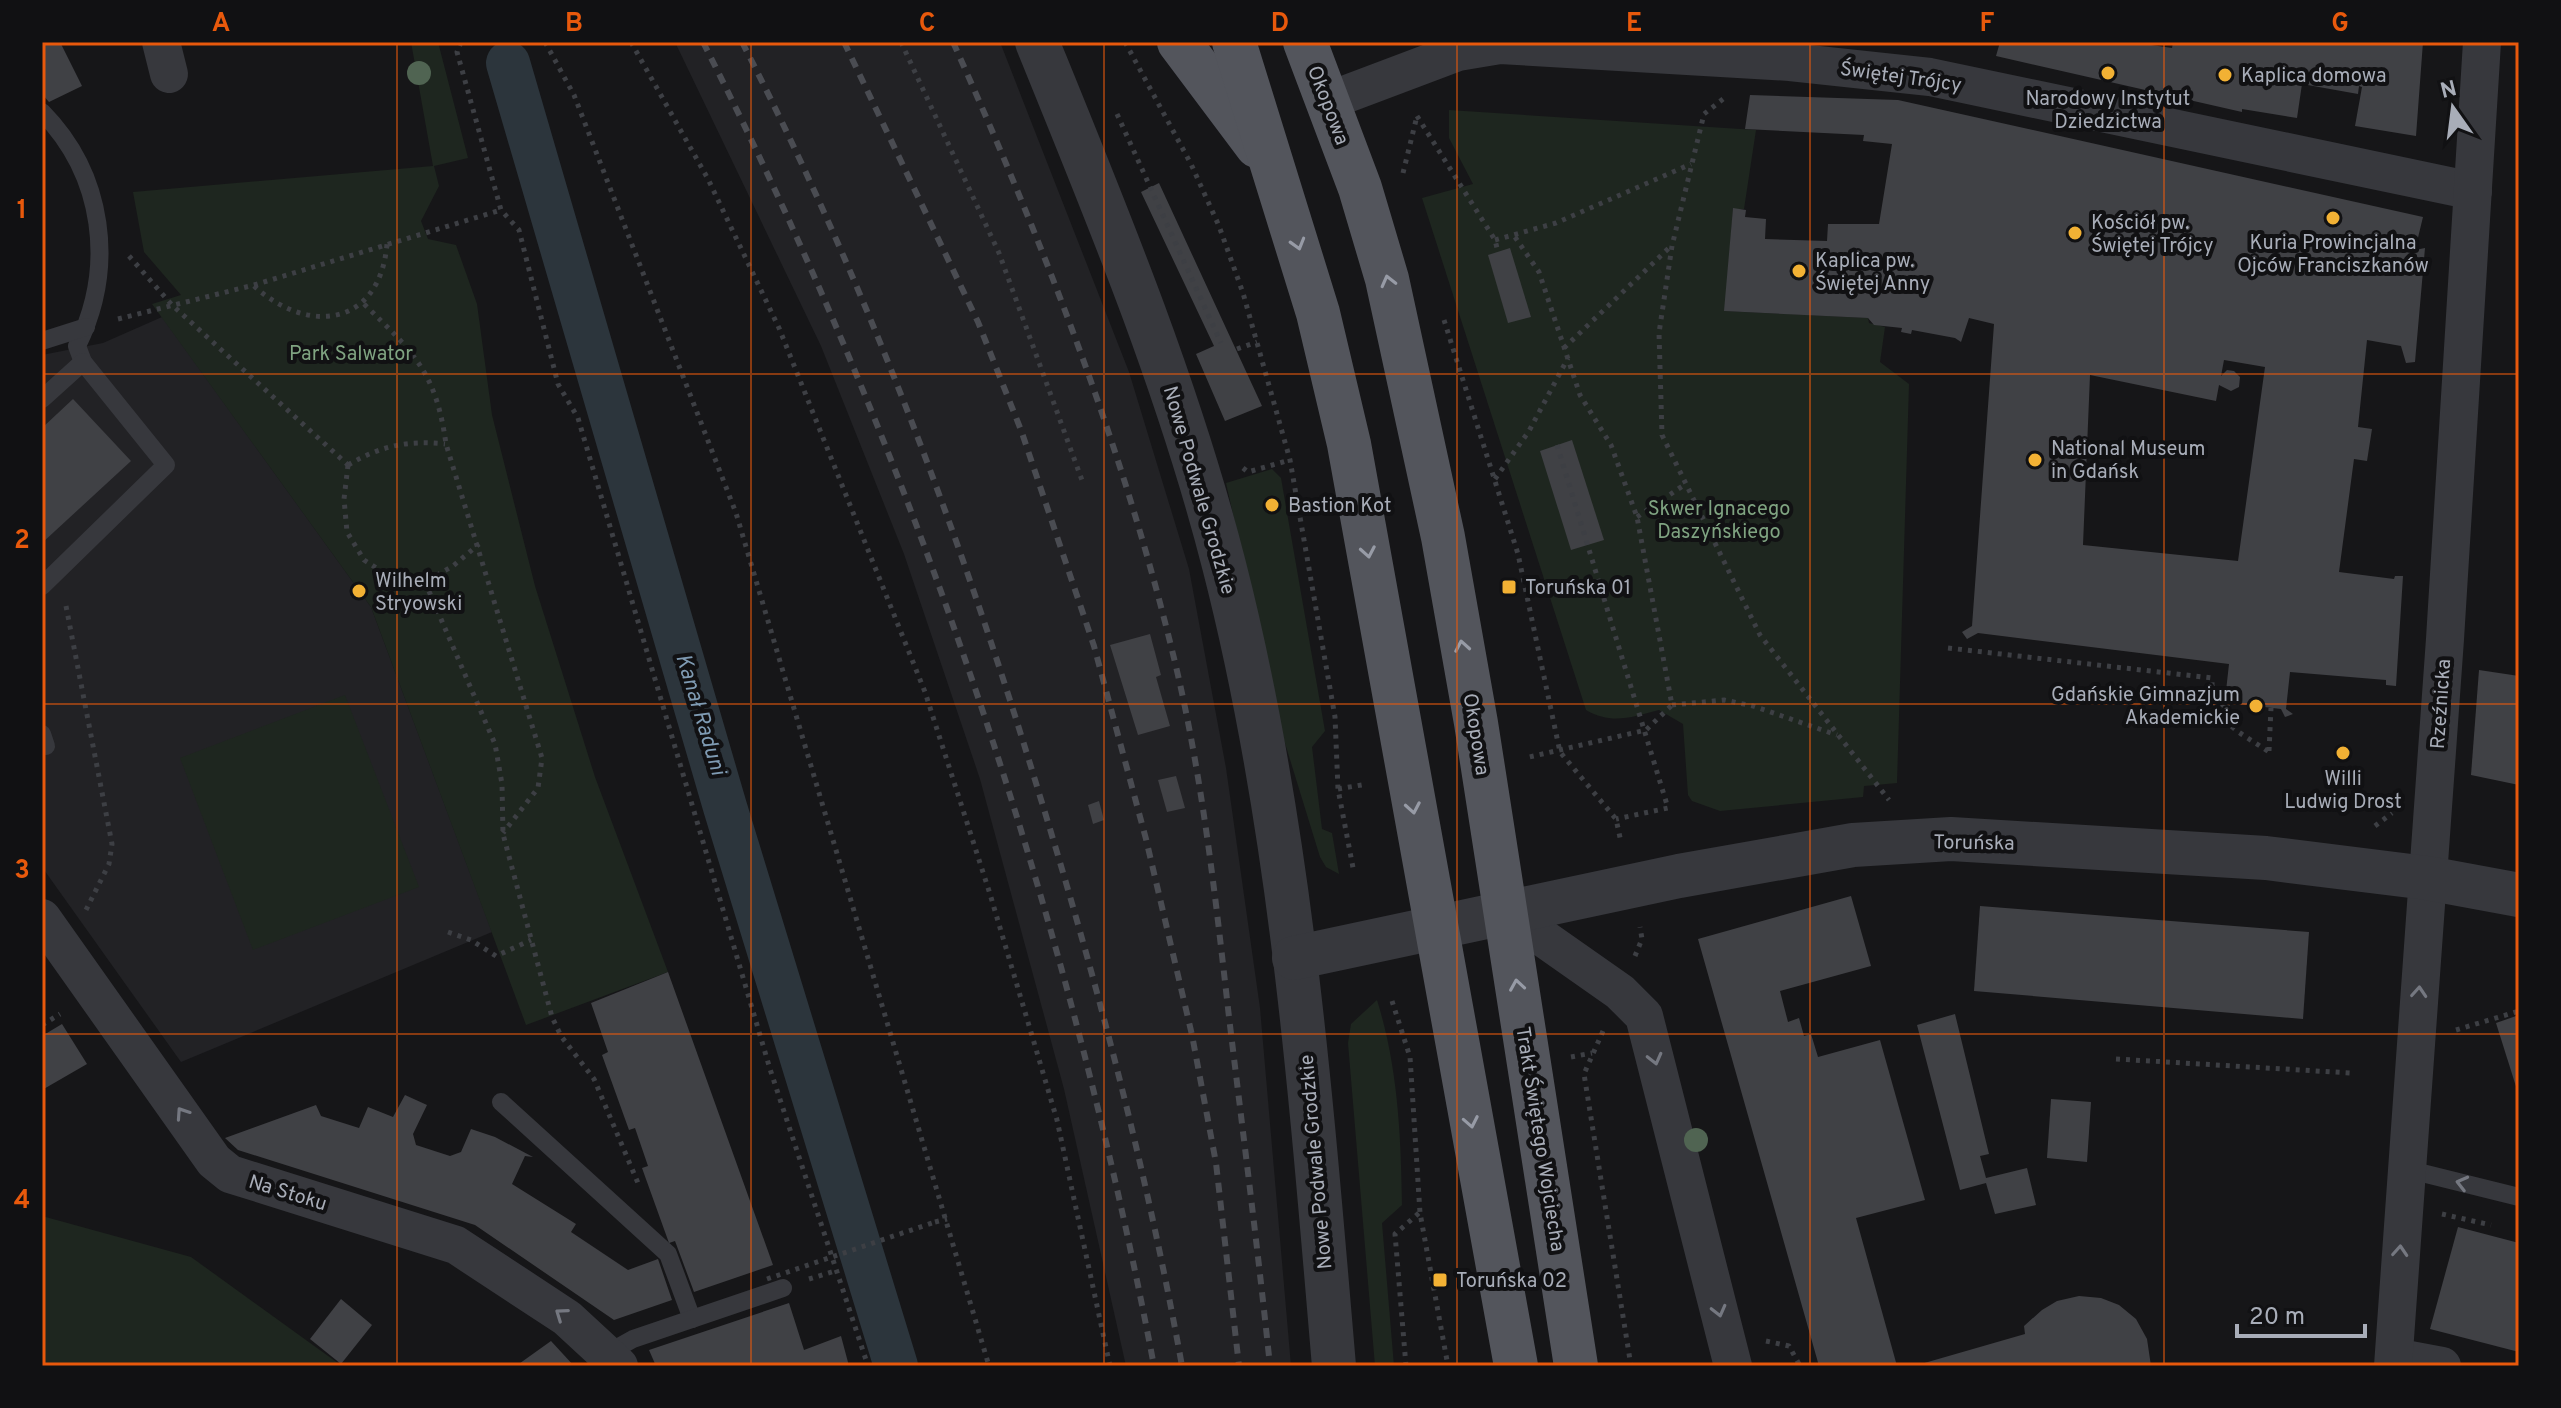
<svg xmlns="http://www.w3.org/2000/svg" width="2561" height="1408" font-family="Overpass,sans-serif">
  <rect width="100%" height="100%" fill="#161618"/>
  <g fill="#222225">
    <polygon points="675,42 1000,42 1129,372 1189,569 1226,768 1260,1008 1291,1366 1126,1366 1064,1089 980,779 904,554 821,346"/>
    <polygon points="162,317 371,607 492,932 181,1062 42,867 42,355 103,343"/>
  </g>
  <g fill="#1e261f">
    <polygon points="411,42 438,42 468,158 434,166 439,186 421,221 428,239 456,245 477,304 492,415 535,586 595,777 668,972 526,1025 371,607 152,304 181,295 144,252 133,192 433,166"/>
    <path d="M1449 110 1756 130 1744 209H1733L1725 311 1868 318 1869 323 1885 327 1880 362 1909 384 1897 783 1864 786 1863 797 1720 811 1692 801 1688 795 1683 724 1659 710C1632 717 1612 725 1586 710L1422 198 1473 184 1449 138Z"/>
    <polygon points="1272,469 1281,478 1325,731 1312,747 1322,829 1332,833 1339,874 1326,867 1320,857 1284,740 1226,483"/>
    <polygon points="345,695 419,887 253,950 180,758"/>
    <path d="M1377 1000C1398 1067 1401 1136 1402 1205L1382 1223 1394 1366H1375L1348 1043 1351 1024Z"/>
    <polygon points="42,1216 191,1257 342,1366 42,1366"/>
  </g>
  <g fill="none" stroke-linecap="round" stroke-linejoin="round">
    <polyline stroke="#2c353c" stroke-width="44" points="508,63 725,807 896,1366"/>
  </g>
  <g fill="#404145" fill-rule="evenodd">
    <polygon points="42,42 60,42 82,86 49,102 42,94"/>
    <polygon points="2000,42 2131,42 2172,48 2173,42 2423,42 2416,136 2355,126 2362,87 2359,86 2358,94 2302,84 2297,118 2242,109 2242,112 1996,56"/>
    <path d="M1750 95 1898 100 2423 217 2415 250 2425 248 2415 362 2406 363 2401 346 2367 340 2358 427 2372 429 2367 461 2354 459 2339 572 2394 579 2395 576H2403L2396 686 2386 685V680L2290 672 2286 709 2293 714 2285 717 2281 709 2231 703 2227 711 2220 706 2225 700 2229 664 1978 633 1967 639 1962 632 1972 626 1994 324 1969 318 1961 342 1955 338 1912 330 1911 334 1901 332 1902 328 1874 325 1868 318 1724 311 1733 208 1746 210 1745 217 1766 219 1765 239 1827 241 1828 224H1879L1892 144 1863 141 1864 135 1745 129ZM2224 360 2265 367 2238 561 2083 545 2090 375 2216 401 2219 385 2231 391 2239 387 2240 377 2234 371 2227 370 2221 376Z"/>
    <polygon points="1159,183 1262,406 1225,421 1196,354 1214,346 1141,192"/>
    <polygon points="1510,248 1531,317 1508,323 1488,255"/>
    <polygon points="73,399 131,461 42,543 42,428"/>
    <polygon points="1572,440 1604,540 1571,550 1540,451"/>
    <polygon points="1150,634 1161,675 1156,677 1170,726 1138,735 1110,645"/>
    <polygon points="2479,670 2519,676 2519,785 2471,775"/>
    <polygon points="1176,776 1185,808 1167,812 1158,780"/>
    <polygon points="1099,801 1104,820 1093,824 1088,805"/>
    <polygon points="1851,896 1871,966 1780,991 1788,1022 1799,1018 1804,1036 1811,1034 1818,1057 1880,1040 1925,1200 1856,1218 1897,1366 1819,1366 1698,939"/>
    <polygon points="1980,906 2309,932 2303,1019 1974,991"/>
    <polygon points="668,972 773,1265 694,1292 675,1241 669,1243 642,1168 648,1166 635,1128 629,1130 602,1055 608,1052 591,1003"/>
    <polygon points="1955,1014 1989,1154 1980,1156 1986,1178 2027,1168 2036,1205 1995,1214 1986,1183 1960,1190 1917,1025"/>
    <polygon points="2519,1015 2519,1096 2496,1023"/>
    <polygon points="62,1024 87,1064 42,1090 42,1036"/>
    <polygon points="405,1095 427,1105 413,1134 416,1145 450,1156 461,1152 471,1129 495,1137 533,1157 525,1156 512,1184 576,1224 571,1232 628,1270 658,1259 672,1300 614,1320 475,1225 238,1150 225,1138 316,1105 321,1116 359,1128 368,1107 393,1117"/>
    <polygon points="2051,1099 2091,1102 2087,1162 2047,1158"/>
    <polygon points="2458,1227 2519,1243 2519,1352 2430,1329"/>
    <polygon points="2079,1296 2101,1298 2119,1305 2136,1319 2147,1339 2151,1366 1914,1366 2025,1334 2024,1326 2042,1310 2057,1301"/>
    <polygon points="341,1299 372,1325 341,1364 310,1339"/>
    <polygon points="789,1303 804,1350 841,1336 849,1366 656,1366 649,1350"/>
    <polygon points="551,1341 574,1366 516,1366"/>
  </g>
  <g fill="none" stroke-linecap="round" stroke-linejoin="round">
    <g stroke="#3d3f44" stroke-width="5" stroke-dasharray="4 6" stroke-linecap="butt">
      <polyline points="461,42 457,52 501,210 519,230 558,384 578,418 770,1069 868,1366"/>
      <polyline points="545,42 574,95 736,513 989,1366"/>
      <polyline points="631,42 708,179 779,328 925,692 990,894 1057,1120 1110,1366"/>
      <polyline points="901,42 999,253 1083,483"/>
      <polyline points="1125,42 1191,164 1219,226 1243,293 1290,460 1335,717 1338,789 1354,873"/>
      <polyline points="1723,99 1704,114 1672,246 1659,333 1662,435 1760,635 1889,800"/>
      <polyline points="1117,114 1221,343"/>
      <polyline points="1417,116 1495,240 1498,252"/>
      <polyline points="1403,173 1417,116"/>
      <polyline points="1515,237 1539,272 1580,395 1611,445 1637,517 1672,705 1646,730 1525,758"/>
      <polyline points="1495,240 1556,223 1691,164"/>
      <polyline points="129,256 172,305 348,465"/>
      <path d="M254 286C309 336 380 326 387 244"/>
      <path d="M364 304C414 353 436 372 446 444L542 758 538 788 503 833"/>
      <polyline points="118,319 254,285 501,210"/>
      <polyline points="1444,320 1518,554 1560,752 1616,819 1621,842"/>
      <polyline points="1564,348 1670,247"/>
      <polyline points="1237,349 1257,342"/>
      <polyline points="1557,445 1668,808 1616,819"/>
      <polyline points="348,465 344,499 347,532 364,560 392,578 425,582 453,566 479,544"/>
      <path d="M348 465C381 446 406 440 445 444"/>
      <polyline points="1243,468 1248,472 1290,460"/>
      <polyline points="1495,479 1529,431 1568,358"/>
      <polyline points="1637,517 1684,485"/>
      <polyline points="425,582 495,744 502,784 503,834 552,1017 561,1036 594,1079 638,1183"/>
      <polyline points="66,606 112,844 109,864 86,910"/>
      <path d="M1948 648 2212 678C2211 722 2237 730 2269 752"/>
      <polyline points="1672,705 1724,700 1753,706 1837,735"/>
      <polyline points="2269,751 2271,708"/>
      <polyline points="1338,789 1367,784"/>
      <polyline points="2375,826 2392,813"/>
      <polyline points="448,932 471,940 496,956 531,940"/>
      <polyline points="1635,956 1642,939 1640,927"/>
      <polyline points="1392,1001 1410,1057 1420,1213 1448,1366"/>
      <polyline points="42,1025 60,1014"/>
      <polyline points="2456,1030 2519,1011"/>
      <polyline points="1603,1031 1584,1074 1631,1366"/>
      <polyline points="1571,1057 1592,1053"/>
      <polyline points="2116,1059 2351,1073"/>
      <polyline points="2442,1214 2491,1225"/>
      <polyline points="935,1222 947,1219"/>
      <polyline points="809,1279 835,1271"/>
      <polyline points="1766,1341 1789,1346 1800,1366"/>
      <polyline points="1406,1366 1395,1234 1419,1213"/>
    </g>
    <g stroke="#37383d" stroke-width="18">
      <path d="M42 112C104 175 116 267 77 346L83 362"/>
      <polyline points="42,341 86,327"/>
      <polyline points="42,399 83,362 166,465 42,586"/>
      <polyline points="42,734 46,746"/>
      <polyline points="501,1102 668,1254 692,1319"/>
      <polyline points="2406,1169 2519,1197"/>
      <polyline points="608,1353 633,1339 783,1288"/>
    </g>
    <g stroke="#37383d" stroke-width="38">
      <polyline points="161,42 169,74"/>
      <polyline points="1328,101 1458,52 1500,45 1790,62 1930,77 2473,191"/>
      <polyline points="1506,912 1620,992 1644,1016 1733,1366"/>
      <polyline points="42,918 214,1161 230,1174 456,1245 567,1318 619,1366"/>
      <polyline points="2394,1357 2442,1366"/>
      <polyline points="2393,1366 2445,639 2482,42"/>
    </g>
    <g stroke="#37383d" stroke-width="44">
      <path d="M1037 42C1107 214 1178 385 1224 565 1291 826 1311 1098 1334 1366"/>
      <polyline points="1294,958 1679,876 1853,845 1951,839 2266,858 2427,878 2519,895"/>
    </g>
    <g stroke="#53555c" stroke-width="44">
      <polyline points="1179,42 1257,146"/>
      <polyline points="1234,42 1318,313 1349,444 1516,1366"/>
      <polyline points="1305,42 1360,188 1387,279 1443,537 1476,723 1576,1366"/>
    </g>
    <g stroke="#4a4c52" stroke-width="6" stroke-dasharray="10 8" stroke-linecap="butt">
      <path d="M703 42C914 458 1067 908 1154 1366"/>
      <path d="M742 42C865 281 961 536 1039 793 1097 981 1147 1172 1182 1366"/>
      <polyline points="844,42 978,322 1021,430 1094,646 1146,839 1192,1035 1216,1163 1239,1366"/>
      <path d="M953 42C1041 238 1121 441 1172 650 1202 771 1215 894 1229 1017 1243 1133 1258 1250 1270 1366"/>
    </g>
    <polyline stroke="#3d3f44" stroke-width="5" stroke-dasharray="4 6" stroke-linecap="butt" points="767,1279 935,1222"/>
  </g>
  <g fill="#506452">
    <circle cx="419" cy="73" r="12"/>
    <circle cx="1696" cy="1140" r="12"/>
  </g>
  <defs><path id="oneway-chevron" d="M-2-3.5L2.5 0L-2 3.5" fill="none" stroke-width="1.6" stroke-linecap="round" stroke-linejoin="round" transform="scale(2)"/></defs>
  <g stroke="#979ba6">
    <use href="#oneway-chevron" transform="translate(1298 244) rotate(74)"/>
    <use href="#oneway-chevron" transform="translate(1388 281) rotate(-104)"/>
    <use href="#oneway-chevron" transform="translate(1368 552) rotate(80)"/>
    <use href="#oneway-chevron" transform="translate(1462 646) rotate(-100)"/>
    <use href="#oneway-chevron" transform="translate(1413 808) rotate(80)"/>
    <use href="#oneway-chevron" transform="translate(1517 985) rotate(-99)"/>
    <use href="#oneway-chevron" transform="translate(1471 1122) rotate(79)"/>
  </g>
  <g stroke="#757881">
    <use href="#oneway-chevron" transform="translate(2419 992) rotate(-86)"/>
    <use href="#oneway-chevron" transform="translate(1655 1059) rotate(76)"/>
    <use href="#oneway-chevron" transform="translate(182 1113) rotate(-124)"/>
    <use href="#oneway-chevron" transform="translate(2462 1183) rotate(-166)"/>
    <use href="#oneway-chevron" transform="translate(2400 1251) rotate(-86)"/>
    <use href="#oneway-chevron" transform="translate(1719 1311) rotate(76)"/>
    <use href="#oneway-chevron" transform="translate(561 1314) rotate(-145)"/>
  </g>
  <path fill="none" stroke="#e8590c" stroke-width="2" stroke-opacity="0.55" d="M397 42V1366M751 42V1366M1104 42V1366M1457 42V1366M1810 42V1366M2164 42V1366M42 374H2519M42 704H2519M42 1034H2519"/>
  <g fill="#f2b134" stroke="#111113" stroke-width="3">
    <circle cx="2108" cy="73" r="8"/>
    <circle cx="2225" cy="75" r="8"/>
    <circle cx="2333" cy="218" r="8"/>
    <circle cx="2075" cy="233" r="8"/>
    <circle cx="1799" cy="271" r="8"/>
    <circle cx="2035" cy="460" r="8"/>
    <circle cx="1272" cy="505" r="8"/>
    <rect x="1501" y="579" width="16" height="16" rx="4"/>
    <circle cx="359" cy="591" r="8"/>
    <circle cx="2256" cy="706" r="8"/>
    <circle cx="2343" cy="753" r="8"/>
    <rect x="1432" y="1272" width="16" height="16" rx="4"/>
  </g>
  <g text-anchor="middle" stroke-width="8" stroke-linejoin="round" paint-order="stroke">
    <g font-size="20" fill="#a8adb8" stroke="#111113" text-anchor="start">
      <text x="2241" y="82">Kaplica domowa</text>
      <text x="2108" y="105" text-anchor="middle">Narodowy Instytut<tspan x="2108" dy="23">Dziedzictwa</tspan></text>
      <text x="2091" y="229">Kościół pw.<tspan x="2091" dy="23">Świętej Trójcy</tspan></text>
      <text x="2333" y="249" text-anchor="middle">Kuria Prowincjalna<tspan x="2333" dy="23">Ojców Franciszkanów</tspan></text>
      <text x="1815" y="267">Kaplica pw.<tspan x="1815" dy="23">Świętej Anny</tspan></text>
      <text x="2051" y="455">National Museum<tspan x="2051" dy="23">in Gdańsk</tspan></text>
      <text x="1288" y="512">Bastion Kot</text>
      <text x="375" y="587">Wilhelm<tspan x="375" dy="23">Stryowski</tspan></text>
      <text x="1525" y="594">Toruńska 01</text>
      <text x="2240" y="701" text-anchor="end">Gdańskie Gimnazjum<tspan x="2240" dy="23">Akademickie</tspan></text>
      <text x="2343" y="785" text-anchor="middle">Willi<tspan x="2343" dy="23">Ludwig Drost</tspan></text>
      <text x="1456" y="1287">Toruńska 02</text>
    </g>
    <g font-size="20" fill="#a8adb8" stroke="#111113">
      <text transform="translate(1901 76) rotate(8)" y="7">Świętej Trójcy</text>
      <text transform="translate(1329 105) rotate(69)" y="7">Okopowa</text>
      <text transform="translate(1200 490) rotate(74)" y="7">Nowe Podwale Grodzkie</text>
      <text transform="translate(2440 704) rotate(-86)" y="7">Rzeźnicka</text>
      <text transform="translate(1477 734) rotate(81)" y="7">Okopowa</text>
      <text transform="translate(1974 842) rotate(1)" y="7">Toruńska</text>
      <text transform="translate(1541 1139) rotate(81)" y="7">Trakt Świętego Wojciecha</text>
      <text transform="translate(1315 1162) rotate(-95)" y="7">Nowe Podwale Grodzkie</text>
      <text transform="translate(288 1192) rotate(17)" y="7">Na Stoku</text>
    </g>
    <g font-size="20" fill="#7fa381" stroke="#111113">
      <text x="351" y="360">Park Salwator</text>
      <text x="1719" y="515">Skwer Ignacego<tspan x="1719" dy="23">Daszyńskiego</tspan></text>
    </g>
    <g font-size="22" font-style="italic" fill="#7f9bb3" stroke="#111113">
      <text transform="translate(702 714) rotate(73)" y="8">Kanał Raduni</text>
    </g>
  </g>
  <rect width="2561" height="1408" fill="none" stroke="#111113" stroke-width="88"/>
  <g transform="translate(2453 108) rotate(346)" stroke="#111113" stroke-width="6" paint-order="stroke">
  <path d="M0-6L14 30L0 20L-14 30Z" fill="#a8adb8"/>
  <text y="-12" font-size="22" font-weight="bold" text-anchor="middle" fill="#a8adb8">N</text>
  </g>
  <path d="M2237 1324v12h128v-12" fill="none" stroke="#a8adb8" stroke-width="4"/>
  <text x="2249" y="1324" font-size="24" fill="#a8adb8" stroke="#111113" stroke-width="6" paint-order="stroke">20 m</text>
  <rect x="44" y="44" width="2473" height="1320" fill="none" stroke="#e8590c" stroke-width="3"/>
  <g font-size="26" text-anchor="middle" font-weight="bold" fill="#e8590c">
    <text x="221" y="31">A</text>
    <text x="574" y="31">B</text>
    <text x="927" y="31">C</text>
    <text x="1280" y="31">D</text>
    <text x="1634" y="31">E</text>
    <text x="1987" y="31">F</text>
    <text x="2340" y="31">G</text>
    <text x="22" y="218">1</text>
    <text x="22" y="548">2</text>
    <text x="22" y="878">3</text>
    <text x="22" y="1208">4</text>
  </g>
</svg>
